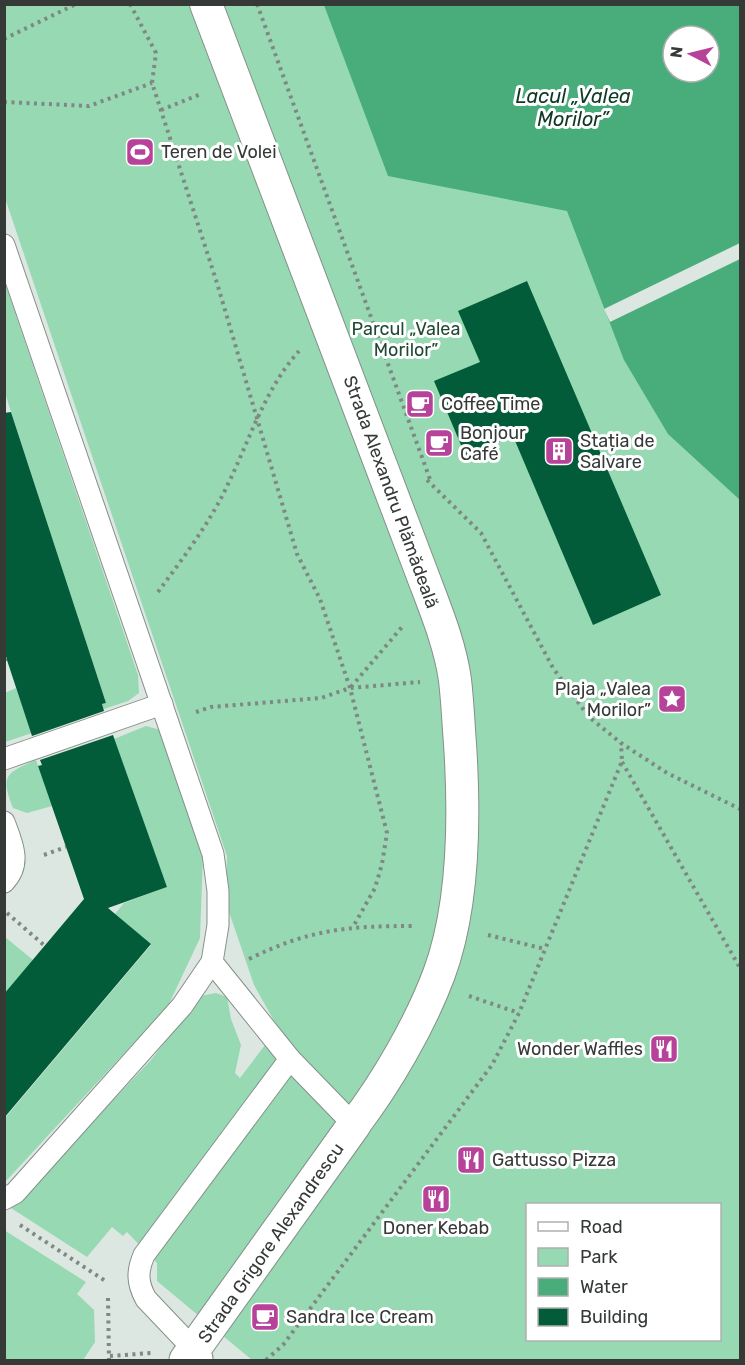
<svg xmlns="http://www.w3.org/2000/svg" width="745" height="1365" font-family="Rubik,sans-serif">
  <rect width="100%" height="100%" fill="#dbe7e0"/>
  <g fill="#96d9b3" fill-rule="evenodd">
    <path d="M4 5H740V1360H252L157 1281V1263L127 1232 123 1236 112 1227 87 1257 11 1208 151 1060 201 996 216 993 227 997 231 1019 241 1045 235 1073 240 1078 278 1028 254 985 226 903 227 856 5 198ZM673 36H709V72H673ZM528 1204H720V1340H528Z"/>
    <polygon points="4,280 138,675 139,693 128,701 5,742 5,693 16,688 30,728 106,703 5,393"/>
    <polygon points="146,726 161,730 203,854 200,938 168,1006 5,1182 5,1118 151,945 115,914 124,903 167,887 114,739"/>
    <path d="M36 760 52 806 27 813 13 808C0 775 6 773 36 760Z"/>
    <polygon points="5,937 33,960 5,994"/>
    <polygon points="4,1230 86,1282 77,1294 94,1310 95,1342 83,1360 5,1360"/>
  </g>
  <path fill="#49ac7b" fill-rule="evenodd" d="M324 5H740V500L668 434 624 360 567 211 388 176ZM673 36H709V72H673Z"/>
  <polygon fill="#dbe7e0" points="740,243 740,259 610,322 604,309"/>
  <g fill="#035c39">
    <polygon points="527,281 661,595 593,625 513,436 466,457 434,381 480,362 458,311"/>
    <polygon points="11,412 106,703 102,704 104,711 32,736 4,651 4,413"/>
    <polygon points="113,735 167,887 108,908 151,944 4,1118 4,994 84,899 38,766 42,765 40,760"/>
  </g>
  <g fill="none" stroke-linecap="round" stroke-linejoin="round">
    <g stroke="#859089" stroke-width="23">
      <g id="service">
        <polyline points="4,245 213,854 218,891 218,925 212,962 182,1006 15,1193 4,1199"/>
        <polyline points="4,759 162,704"/>
        <path d="M4 822C12 843 22 864 4 882"/>
        <polyline points="212,962 290,1059"/>
        <path d="M202 1358 146 1299C137 1283 137 1271 144 1255L290 1059 354 1125"/>
      </g>
    </g>
    <g stroke="#859089" stroke-width="34">
      <path id="pedestrian" d="M206 4 421 571C434 606 450 643 455 680 457 697 458 714 459 730 465 807 466 901 439 974 420 1025 386 1083 354 1125"/>
    </g>
    <g stroke="#859089" stroke-width="35">
      <polyline id="minor" points="186,1360 354,1125"/>
    </g>
    <g stroke="#808883" stroke-width="4" stroke-dasharray="3 4.5" stroke-linecap="butt">
      <polyline points="130,4 156,53 152,83 155,92 217,283 297,554 320,599 350,688 387,833 382,864 375,888 353,927"/>
      <polyline points="257,4 431,482"/>
      <polyline points="4,39 76,4"/>
      <polyline points="4,102 89,106 152,83"/>
      <polyline points="161,110 201,94"/>
      <polyline points="427,480 481,533 553,668 589,717 621,743 667,773 740,809"/>
      <path d="M158 592C183 558 210 523 228 484 250 439 265 389 299 351"/>
      <polyline points="4,659 7,659"/>
      <polyline points="351,687 402,627"/>
      <polyline points="196,712 211,707 321,698 350,688 420,682"/>
      <polyline points="622,762 740,968"/>
      <polyline points="44,855 66,847"/>
      <polyline points="7,913 45,946"/>
      <polyline points="488,935 545,949"/>
      <path d="M249 959C310 929 348 926 415 926"/>
      <polyline points="469,996 519,1013"/>
      <polyline points="20,1225 107,1282"/>
      <polyline points="108,1298 109,1360"/>
      <polyline points="110,1356 151,1353"/>
      <polyline points="266,1360 283,1345 492,1065 519,1013 622,761 621,743"/>
    </g>
    <use href="#service" stroke="#fff" stroke-width="21"/>
    <use href="#pedestrian" stroke="#fff" stroke-width="32"/>
    <use href="#minor" stroke="#fff" stroke-width="33"/>
  </g>
  <defs>
    <g id="stadium-square" transform="scale(1.5)"><rect x="-9" y="-9" width="18" height="18" rx="4" fill="#b7429a" stroke="#fff"/><path d="M0-5a6.5 5 0 1 0 0 10a6.5 5 0 1 0 0-10ZM-3.5-1.8h7v3.6h-7Z" fill="#fff"/></g>
    <g id="cafe-square" transform="scale(1.5)"><rect x="-9" y="-9" width="18" height="18" rx="4" fill="#b7429a" stroke="#fff"/><path d="M-5.5-4.5H6V0H3Q3 3.5 0 3.5H-2.5Q-5.5 3.5-5.5 0ZM3-3.2v2h1.7v-2ZM-6 4.5H4V6H-6Z" fill="#fff"/></g>
    <g id="building-square" transform="scale(1.5)"><rect x="-9" y="-9" width="18" height="18" rx="4" fill="#b7429a" stroke="#fff"/><path d="M-4-6H4V6H1V3H-1V6H-4ZM-2.5-4.3h1.7v1.8h-1.7ZM.8-4.3h1.7v1.8H.8ZM-2.5-1h1.7V.8h-1.7ZM.8-1h1.7V.8H.8Z" fill="#fff"/></g>
    <g id="sight-square" transform="scale(1.5)"><rect x="-9" y="-9" width="18" height="18" rx="4" fill="#b7429a" stroke="#fff"/><path d="M0-6L1.8-2.2L6-1.7L2.9 1.2L3.7 5.4L0 3.3L-3.7 5.4L-2.9 1.2L-6-1.7L-1.8-2.2Z" fill="#fff"/></g>
    <g id="restaurant-square" transform="scale(1.5)"><rect x="-9" y="-9" width="18" height="18" rx="4" fill="#b7429a" stroke="#fff"/><path d="M-5-6h1v4h1v-4h1v4h1v-4h1v5L-1.5 .5V6h-2V.5L-5-1ZM5-6V6H3V1.5H1.5Q1.5-4 5-6Z" fill="#fff"/></g>
  </defs>
  <g fill-rule="evenodd">
    <use href="#stadium-square" x="140" y="152"/>
    <use href="#cafe-square" x="420" y="404"/>
    <use href="#cafe-square" x="439" y="443"/>
    <use href="#building-square" x="559" y="451"/>
    <use href="#sight-square" x="672" y="699"/>
    <use href="#restaurant-square" x="664" y="1049"/>
    <use href="#restaurant-square" x="471" y="1160"/>
    <use href="#restaurant-square" x="436" y="1199"/>
    <use href="#cafe-square" x="265" y="1317"/>
  </g>
  <g text-anchor="middle" stroke-width="6" stroke-linejoin="round" paint-order="stroke">
    <g font-size="18" fill="#353a37" stroke="#fff" text-anchor="start">
      <text x="161" y="158">Teren de Volei</text>
      <text x="441" y="410">Coffee Time</text>
      <text x="460" y="439">Bonjour<tspan x="460" dy="21">Café</tspan></text>
      <text x="580" y="447">Stația de<tspan x="580" dy="21">Salvare</tspan></text>
      <text x="651" y="695" text-anchor="end">Plaja „Valea<tspan x="651" dy="21">Morilor”</tspan></text>
      <text x="643" y="1055" text-anchor="end">Wonder Waffles</text>
      <text x="492" y="1166">Gattusso Pizza</text>
      <text x="436" y="1234" text-anchor="middle">Doner Kebab</text>
      <text x="286" y="1323">Sandra Ice Cream</text>
    </g>
    <g font-size="18" fill="#204934" stroke="#fff">
      <text x="406" y="335">Parcul „Valea<tspan x="406" dy="21">Morilor”</tspan></text>
    </g>
    <g font-size="18" fill="#353a37" stroke="#fff">
      <text transform="translate(391 492) rotate(70)" y="6">Strada Alexandru Plămădeală</text>
      <text transform="translate(271 1243) rotate(-55)" y="6">Strada Grigore Alexandrescu</text>
    </g>
    <g font-size="20" font-style="italic" fill="#0e3924" stroke="#fff">
      <text x="573" y="103">Lacul „Valea<tspan x="573" dy="23">Morilor”</tspan></text>
    </g>
  </g>
  <rect width="745" height="1365" fill="none" stroke="#353a37" stroke-width="12"/>
  <rect x="526" y="1203" width="195" height="138" fill="#ffffff" stroke="#aeb0af" stroke-width="1.5"/>
  <rect x="538" y="1222" width="30" height="9" fill="#ffffff" stroke="#aeb0af" stroke-width="1.5"/>
  <text x="580" y="1233" font-size="18" fill="#353a37">Road</text>
  <rect x="538" y="1248" width="30" height="18" fill="#96d9b3" stroke="#aeb0af" stroke-width="1.5"/>
  <text x="580" y="1263" font-size="18" fill="#353a37">Park</text>
  <rect x="538" y="1278" width="30" height="18" fill="#49ac7b" stroke="#aeb0af" stroke-width="1.5"/>
  <text x="580" y="1293" font-size="18" fill="#353a37">Water</text>
  <rect x="538" y="1308" width="30" height="18" fill="#035c39" stroke="#aeb0af" stroke-width="1.5"/>
  <text x="580" y="1323" font-size="18" fill="#353a37">Building</text>
  <g transform="translate(691 54) rotate(277)"><circle r="28" fill="#ffffff" stroke="#aeb0af" stroke-width="1.5"/>
  <path d="M0-4.5L10 22L0 15L-10 22Z" fill="#b7429a"/>
  <text y="-9" font-size="16" font-weight="bold" text-anchor="middle" fill="#353a37">N</text>
  </g>
</svg>
